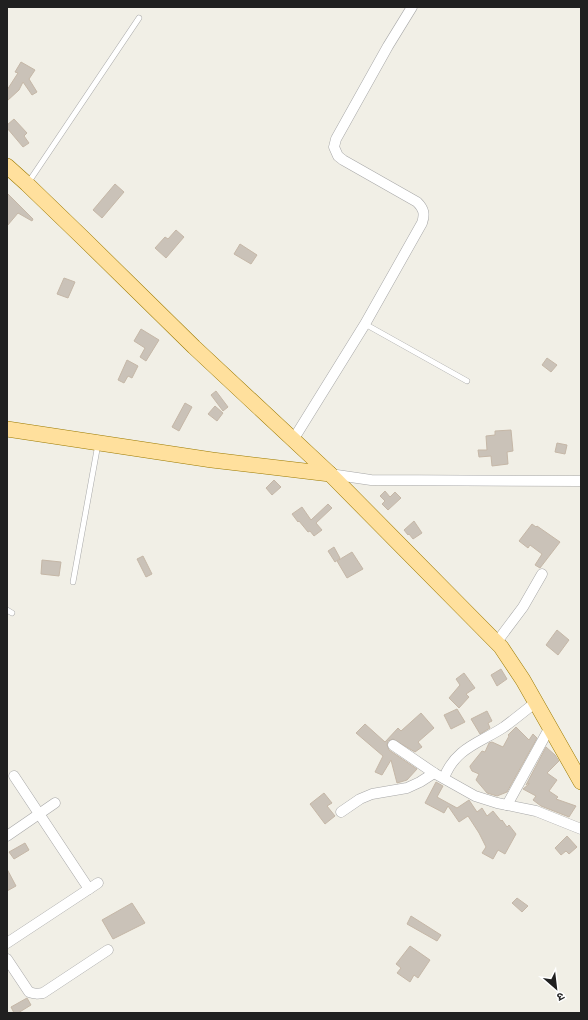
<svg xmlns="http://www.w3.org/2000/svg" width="588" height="1020" font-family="'Fira Sans Condensed','Noto Sans Devanagari',sans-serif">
  <rect width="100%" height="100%" fill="#f1efe6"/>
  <g fill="#cac2b8" stroke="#c5b7a7">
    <polygon points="21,62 35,70 29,79 37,92 32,95 23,82 19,90 7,101 7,90 18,73 15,72"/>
    <polygon points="14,119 27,133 24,136 29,143 23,147 7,128 7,125"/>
    <polygon points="115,184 124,192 102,218 93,210"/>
    <polygon points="7,193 33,219 32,221 18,213 7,226"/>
    <polygon points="176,230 184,237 166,258 155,248 165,237 168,239"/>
    <polygon points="240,244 257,255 251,264 234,254"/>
    <polygon points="64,278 75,282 68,298 57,294"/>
    <polygon points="141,329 159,340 146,361 140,357 145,348 134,341"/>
    <polygon points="547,358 557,365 551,372 542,365"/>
    <polygon points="127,360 138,366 132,378 128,376 124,383 118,380"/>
    <polygon points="216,391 228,407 223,411 211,395"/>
    <polygon points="185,403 192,407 179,431 172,427"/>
    <polygon points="215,406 223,413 217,421 208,414"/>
    <polygon points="511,430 513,451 507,452 508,464 492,466 491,456 479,457 478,450 487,450 486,436 495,435 495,431"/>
    <polygon points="557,443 567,445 565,454 555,452"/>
    <polygon points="274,480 281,487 272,495 266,488"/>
    <polygon points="385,491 390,497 395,492 401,498 388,510 382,504 385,501 380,496"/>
    <polygon points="328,504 332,508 316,523 322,530 314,536 310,531 308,532 299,521 298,522 292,514 302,507 311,520"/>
    <polygon points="414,521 422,533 413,539 409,534 408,535 404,530"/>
    <polygon points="532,524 536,527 537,526 560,542 540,568 535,565 542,554 530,545 528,548 519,541"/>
    <polygon points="334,547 340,558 335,562 328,551"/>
    <polygon points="352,552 363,569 347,578 337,561"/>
    <polygon points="143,556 152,574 146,577 137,559"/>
    <polygon points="42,560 61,562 59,576 41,574"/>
    <polygon points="557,630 569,640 558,655 546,645"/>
    <polygon points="501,669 507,679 497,686 491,675"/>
    <polygon points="464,673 475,688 466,694 469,697 459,708 449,698 460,685 456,679"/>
    <polygon points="457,709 465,722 451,729 444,715"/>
    <polygon points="487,711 492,721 488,723 490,728 480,734 471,719"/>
    <polygon points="421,713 434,728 418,742 422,747 415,752 393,739 388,741 387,745 389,750 417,769 407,780 397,783 391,760 382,775 375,772 383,756 356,733 365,724 385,742 398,728 401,731"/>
    <polygon points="516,727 529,740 533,734 537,738 507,792 497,796 487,793 476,780 479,774 472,771 470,767 470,766 482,751 485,752 489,743 492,742 503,747 509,736 508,735"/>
    <polygon points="546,747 555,755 559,761 547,773 557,780 549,791 558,797 556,799 576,806 569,817 541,806 533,800 536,796 523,789 529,784 529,783 526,785"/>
    <polygon points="436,782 443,786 437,797 457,808 469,800 477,812 482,808 487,816 493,811 501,821 502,820 507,827 509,825 516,834 505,854 498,850 493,859 482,853 486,847 479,833 468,816 459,822 448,806 444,813 425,803"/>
    <polygon points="324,793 332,803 327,806 335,816 325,824 310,804"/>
    <polygon points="567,836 577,847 569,854 566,851 561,855 555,848"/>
    <polygon points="25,843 29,850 14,859 9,852"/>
    <polygon points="7,869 16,886 7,891"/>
    <polygon points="517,898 528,906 522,912 512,903"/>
    <polygon points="132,903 145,923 113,939 102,920"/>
    <polygon points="411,916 441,935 437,941 407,924"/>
    <polygon points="410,946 430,960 418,978 414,975 410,982 397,973 401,968 396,964"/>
    <polygon points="27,998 31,1005 18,1013 14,1013 11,1007"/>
  </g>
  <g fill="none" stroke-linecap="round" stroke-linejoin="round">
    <g stroke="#a7a7a7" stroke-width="6">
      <g id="service">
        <polyline points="28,183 139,18"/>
        <polyline points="365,324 467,381"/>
        <polyline points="73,582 98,444"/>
        <polyline points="7,610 12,613"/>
      </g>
    </g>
    <g stroke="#a7a7a7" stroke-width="11">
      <g id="minor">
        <path d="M293 440 365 324 422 223C425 214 424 209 417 202L343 160 338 156 334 147 336 139 388 46 412 7"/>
        <polyline points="330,474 371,480 581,481"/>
        <polyline points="496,643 523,607 542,574"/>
        <polyline points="393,745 434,773 475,796 497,803 536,811 581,829"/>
        <polyline points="14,776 89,889"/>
        <path d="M444 778C455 748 480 743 504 727 515 719 526 710 536 702"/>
        <polyline points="507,805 550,727"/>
        <polyline points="341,812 360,799 372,794 407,788 420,782 434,773"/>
        <polyline points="7,836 55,803"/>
        <polyline points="7,943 98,883"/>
        <path d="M7 959 29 992C35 994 37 994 43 993L108 950"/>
      </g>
    </g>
    <g stroke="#9c7a00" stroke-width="16">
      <g id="primary">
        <polyline points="7,166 27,184 84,239 194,347 330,474 501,647 523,680 581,782"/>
        <polyline points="7,429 212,460 330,474"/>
      </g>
    </g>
    <use href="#service" stroke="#fff" stroke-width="5"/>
    <use href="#minor" stroke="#fff" stroke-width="10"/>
    <use href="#primary" stroke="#ffe09d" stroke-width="15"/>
  </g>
  <rect width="588" height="1020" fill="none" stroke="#202020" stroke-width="16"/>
  <g transform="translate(556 988) rotate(152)" stroke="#ffffff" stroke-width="3" paint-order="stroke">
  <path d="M0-3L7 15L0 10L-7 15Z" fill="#202020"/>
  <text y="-6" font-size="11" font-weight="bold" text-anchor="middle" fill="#202020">उ</text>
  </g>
</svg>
